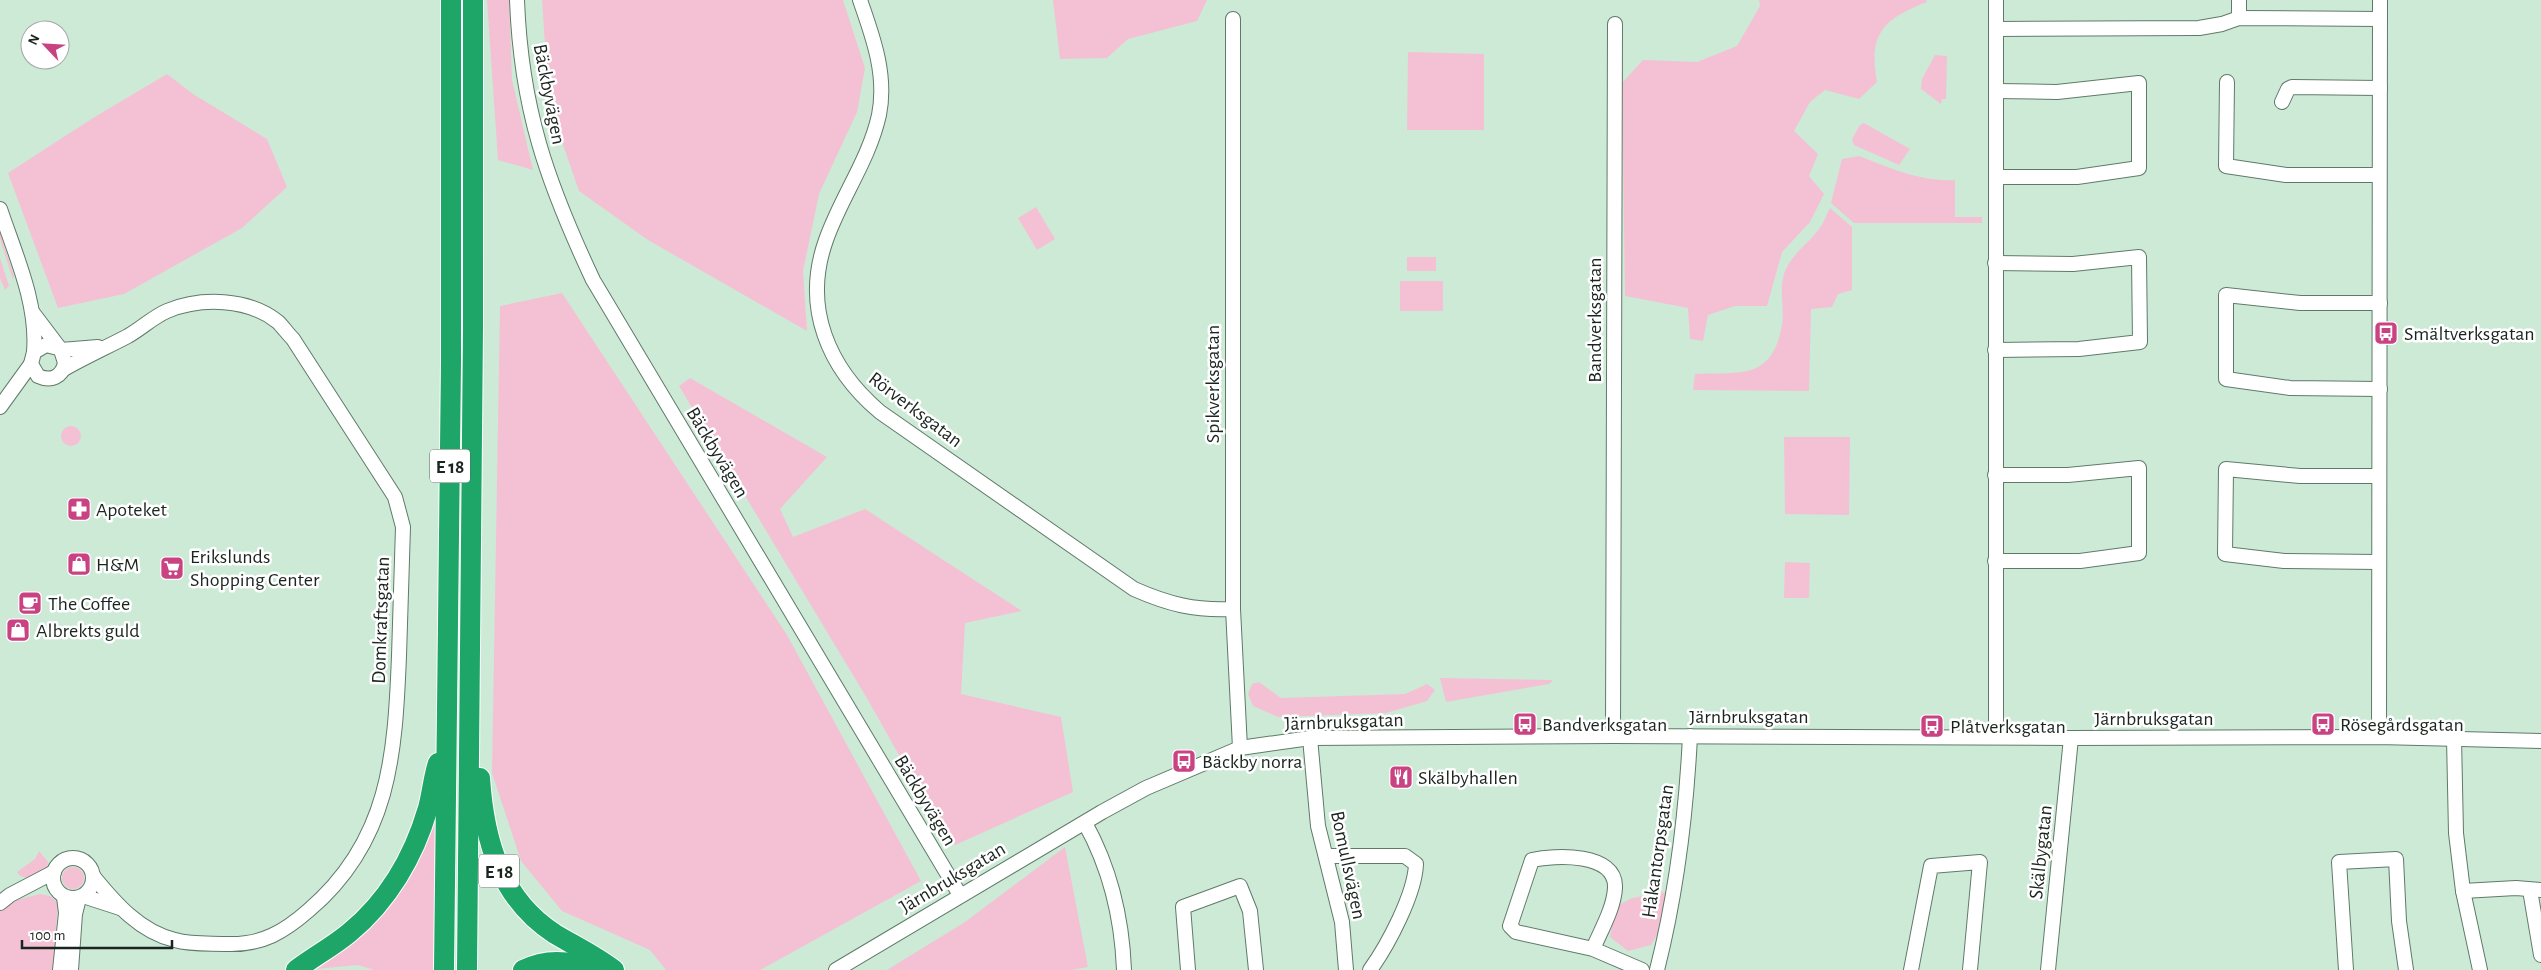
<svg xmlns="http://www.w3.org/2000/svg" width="2541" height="970" font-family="'Alegreya Sans',sans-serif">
  <rect width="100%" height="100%" fill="#cdead7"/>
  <g fill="#f4c1d4">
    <polygon points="487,0 509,0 512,80 533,170 498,160"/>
    <polygon points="542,0 843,0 865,68 857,112 819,194 803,271 807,331 648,240 579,191 549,104"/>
    <polygon points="1053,0 1207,0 1197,21 1128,39 1107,58 1060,59"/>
    <path d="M1759 0H1926L1927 2C1883 19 1868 34 1877 82L1859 99 1825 90 1810 102 1794 131 1818 154 1809 176 1824 194 1810 222 1782 252 1767 306H1735L1708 315 1703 341 1690 339 1688 308 1625 296 1622 83 1643 60 1697 62 1737 46 1760 6Z"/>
    <polygon points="1408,52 1484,54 1484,130 1407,130"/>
    <polygon points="1935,55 1947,56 1946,99 1942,99 1941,104 1921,89 1922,79"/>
    <polygon points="167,74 193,94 267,139 287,187 242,228 124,294 58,308 8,173 93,118"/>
    <polygon points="1864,123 1910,149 1899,165 1854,145 1852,139 1860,125"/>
    <path d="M1859 156C1890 168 1921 182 1955 180V217H1982V223H1854L1831 203 1842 159Z"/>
    <polygon points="1036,207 1055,239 1037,250 1018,218"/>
    <path d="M1830 208 1852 227V290L1838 294 1832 307 1811 309 1809 391 1693 390 1695 374C1740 372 1773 381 1782 324 1785 305 1778 291 1785 271 1792 254 1809 243 1819 229 1824 223 1826 215 1830 208Z"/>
    <polygon points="0,232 14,276 13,280 0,239"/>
    <rect x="1407" y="257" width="29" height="14"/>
    <polygon points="0,258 9,286 5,290 0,278"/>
    <rect x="1400" y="281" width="43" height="30"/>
    <polygon points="562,293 787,635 921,881 760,970 666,970 650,950 562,911 521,861 492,773 500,306"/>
    <polygon points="690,378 827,457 780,509 793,537 865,509 1022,611 965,623 961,694 1061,717 1073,792 955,845 932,814 868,700 679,386"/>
    <circle cx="71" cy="436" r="10"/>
    <polygon points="1784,437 1850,437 1849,515 1785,514"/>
    <polygon points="1785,562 1810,563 1809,598 1784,598"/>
    <polygon points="1440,678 1553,680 1549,684 1446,702"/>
    <polygon points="1259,682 1281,698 1405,694 1427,684 1435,690 1427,701 1386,713 1278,717 1253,706 1248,694 1252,684"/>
    <polygon points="438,802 435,970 374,970 358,965 305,970 346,944"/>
    <polygon points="1065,847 1088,967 1072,970 887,970 965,922"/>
    <polygon points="39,851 48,862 47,870 27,878 20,876 17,872 35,859"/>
    <circle cx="73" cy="878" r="11"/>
    <polygon points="1666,892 1662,926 1651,945 1628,951 1610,937 1615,907 1632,898"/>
    <polygon points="40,894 50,896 58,903 53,970 0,970 0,911 17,900"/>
  </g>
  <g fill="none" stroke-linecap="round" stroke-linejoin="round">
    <g stroke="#607a6a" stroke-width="16">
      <g id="minor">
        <path d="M517 0C521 109 547 182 593 280L960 895"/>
        <path d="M860 0C873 37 887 75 879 115 869 160 841 197 826 240 802 307 828 368 880 412L1134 589C1168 604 1195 611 1233 609"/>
        <polyline points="2239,18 2239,0"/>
        <polyline points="1233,19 1233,609 1240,748"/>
        <polyline points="1997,29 2199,28 2222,24 2239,18 2380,19"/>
        <polyline points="2227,82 2226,166 2286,175 2379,175"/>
        <polyline points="2282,102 2288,89 2292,87 2380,88"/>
        <polyline points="1996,177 2077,177 2139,168 2139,83 2057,92 1997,91"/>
        <path d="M0 209C15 254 38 303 34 352"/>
        <polyline points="2380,303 2300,303 2226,295 2226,379 2290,388 2380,389"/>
        <path d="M33 313 61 350 65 363C62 377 51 382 38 376L31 364 34 352 46 345 58 348"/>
        <polyline points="61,350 98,347"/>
        <polyline points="1995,350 2079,349 2140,342 2139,257 2073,264 1995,263"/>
        <path d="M64 369C85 357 107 347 128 336 142 328 153 317 167 311 201 297 248 298 278 322 283 327 288 334 293 339L395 497 403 527C402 570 400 613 399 656 395 755 390 841 309 910 284 932 262 945 228 944 211 943 192 945 175 940 140 932 115 903 93 876"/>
        <polyline points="0,407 31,364"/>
        <polyline points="1995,561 2080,561 2139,553 2139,468 2068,475 1995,475"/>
        <polyline points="2379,562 2284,561 2225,554 2226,469 2300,476 2379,476"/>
        <polyline points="1613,736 1615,24"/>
        <polyline points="1996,737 1996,0"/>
        <polyline points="2379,737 2380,0"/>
        <polyline points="1310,738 1318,826 1342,922 1346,970"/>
        <polyline points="2454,738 2456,833 2463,891 2480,970"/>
        <path d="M1085 823C1110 868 1122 918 1124 970"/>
        <path d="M1326 856H1405L1416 864C1415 894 1388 945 1370 970"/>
        <circle cx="73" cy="878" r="20"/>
        <polyline points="2530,890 2541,955"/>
        <polyline points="2463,891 2516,888 2541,890"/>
        <polyline points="83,896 120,908"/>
        <polyline points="0,903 10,895 54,872"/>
        <path d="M1593 949C1601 930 1614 908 1615 888 1617 852 1554 855 1532 860L1510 926 1516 932 1593 949 1642 970"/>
        <polyline points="60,970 66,913 64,897"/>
        <polyline points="71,970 75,914 79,898"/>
        <polyline points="836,970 1102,812 1146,788 1240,748 1310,738 1613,736 2071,738 2379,737 2541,741"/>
        <polyline points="1188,970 1183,907 1240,886 1250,911 1256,970"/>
        <path d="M1657 970C1677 891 1686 817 1690 736"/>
        <polyline points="1911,970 1931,866 1980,862 1970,970"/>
        <polyline points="2048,970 2071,738"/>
        <polyline points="2346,970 2339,862 2396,859 2399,921 2406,970"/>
      </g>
    </g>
    <g stroke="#fff" stroke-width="22">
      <g id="highway">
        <path d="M480 778C484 839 500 899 555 934 575 946 596 956 614 970"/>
        <path d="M296 970C313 957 332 947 349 933 388 901 414 856 428 808 432 794 433 778 438 763"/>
        <polyline points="444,970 451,362 451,0"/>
        <polyline points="467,970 473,329 473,0"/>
        <path d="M523 970C547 958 570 960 594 970"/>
      </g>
    </g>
    <use href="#minor" stroke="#fff" stroke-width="14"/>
    <use href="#highway" stroke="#1da667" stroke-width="20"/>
  </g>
  <defs>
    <g id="bus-square" transform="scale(1.25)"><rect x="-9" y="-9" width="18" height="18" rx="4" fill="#c94282" stroke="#fff"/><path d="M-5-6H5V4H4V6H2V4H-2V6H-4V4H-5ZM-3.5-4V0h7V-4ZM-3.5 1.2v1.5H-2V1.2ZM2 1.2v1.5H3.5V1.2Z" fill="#fff"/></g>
    <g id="pharmacy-square" transform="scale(1.25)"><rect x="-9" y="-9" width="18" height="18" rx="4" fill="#c94282" stroke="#fff"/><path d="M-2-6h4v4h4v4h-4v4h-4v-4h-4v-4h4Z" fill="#fff"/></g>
    <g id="shop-square" transform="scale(1.25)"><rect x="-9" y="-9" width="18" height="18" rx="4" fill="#c94282" stroke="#fff"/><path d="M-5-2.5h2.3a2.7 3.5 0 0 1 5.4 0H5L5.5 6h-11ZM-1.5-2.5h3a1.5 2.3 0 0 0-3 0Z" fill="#fff"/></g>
    <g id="supermarket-square" transform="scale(1.25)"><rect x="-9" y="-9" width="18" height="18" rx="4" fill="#c94282" stroke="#fff"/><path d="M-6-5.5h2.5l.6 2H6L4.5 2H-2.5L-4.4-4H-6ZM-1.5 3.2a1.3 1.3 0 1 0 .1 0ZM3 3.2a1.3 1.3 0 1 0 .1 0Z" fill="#fff"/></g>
    <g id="cafe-square" transform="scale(1.25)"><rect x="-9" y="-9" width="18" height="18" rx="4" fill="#c94282" stroke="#fff"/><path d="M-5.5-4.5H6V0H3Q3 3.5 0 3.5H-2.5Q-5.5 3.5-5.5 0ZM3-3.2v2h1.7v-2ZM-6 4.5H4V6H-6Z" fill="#fff"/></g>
    <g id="restaurant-square" transform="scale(1.25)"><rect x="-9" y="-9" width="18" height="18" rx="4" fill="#c94282" stroke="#fff"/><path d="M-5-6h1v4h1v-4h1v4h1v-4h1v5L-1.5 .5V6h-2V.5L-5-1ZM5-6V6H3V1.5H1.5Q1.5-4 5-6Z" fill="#fff"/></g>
  </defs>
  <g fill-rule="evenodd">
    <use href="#bus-square" x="2386" y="333"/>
    <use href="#pharmacy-square" x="79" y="509"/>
    <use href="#shop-square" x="79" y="564"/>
    <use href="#supermarket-square" x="172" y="568"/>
    <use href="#cafe-square" x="30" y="603"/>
    <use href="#shop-square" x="18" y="630"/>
    <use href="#bus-square" x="1525" y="724"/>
    <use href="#bus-square" x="2323" y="724"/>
    <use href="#bus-square" x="1932" y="726"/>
    <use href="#bus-square" x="1184" y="761"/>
    <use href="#restaurant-square" x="1401" y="777"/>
  </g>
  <g text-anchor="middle" stroke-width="5" stroke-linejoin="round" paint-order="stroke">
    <g fill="#fff" stroke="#5f6662" stroke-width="1">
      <rect x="430" y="449.5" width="40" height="33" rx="4"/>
      <rect x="479" y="854.5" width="40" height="33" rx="4"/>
    </g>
    <g font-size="19" font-weight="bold" fill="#1b251f">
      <text x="450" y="473">E 18</text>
      <text x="499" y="878">E 18</text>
    </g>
    <g font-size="20" fill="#1b251f" stroke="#fff">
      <text transform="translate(550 94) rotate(79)" y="7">Bäckbyvägen</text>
      <text transform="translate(1594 320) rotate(-90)" y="7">Bandverksgatan</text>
      <text transform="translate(1212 384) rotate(-90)" y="7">Spikverksgatan</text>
      <text transform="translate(916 409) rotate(37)" y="7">Rörverksgatan</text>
      <text transform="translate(718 452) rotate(59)" y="7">Bäckbyvägen</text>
      <text transform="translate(380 620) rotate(-88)" y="7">Domkraftsgatan</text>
      <text x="1749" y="723">Järnbruksgatan</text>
      <text x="2154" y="725">Järnbruksgatan</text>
      <text transform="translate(1344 721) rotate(-2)" y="7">Järnbruksgatan</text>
      <text transform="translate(926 800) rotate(59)" y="7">Bäckbyvägen</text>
      <text transform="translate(1657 851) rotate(-82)" y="7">Håkantorpsgatan</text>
      <text transform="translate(2040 852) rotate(-84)" y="7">Skälbygatan</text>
      <text transform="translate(1349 865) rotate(78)" y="7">Bomullsvägen</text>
      <text transform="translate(952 877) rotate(-31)" y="7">Järnbruksgatan</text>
    </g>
    <g font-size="20" fill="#1b251f" stroke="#fff" text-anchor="start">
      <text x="2404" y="340">Smältverksgatan</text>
      <text x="96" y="516">Apoteket</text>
      <text x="190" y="563">Erikslunds<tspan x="190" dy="23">Shopping Center</tspan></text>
      <text x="96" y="571">H&amp;M</text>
      <text x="48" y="610">The Coffee</text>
      <text x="36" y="637">Albrekts guld</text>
      <text x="1542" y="731">Bandverksgatan</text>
      <text x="2340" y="731">Rösegårdsgatan</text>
      <text x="1950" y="733">Plåtverksgatan</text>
      <text x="1202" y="768">Bäckby norra</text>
      <text x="1418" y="784">Skälbyhallen</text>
    </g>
  </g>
  <g transform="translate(45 45) rotate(295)"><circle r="24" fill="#ffffff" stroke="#a4a8a5"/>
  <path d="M0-4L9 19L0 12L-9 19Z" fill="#c94282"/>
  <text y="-8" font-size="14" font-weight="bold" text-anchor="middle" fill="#1b251f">N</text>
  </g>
  <path d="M22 940v8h150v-8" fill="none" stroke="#1b251f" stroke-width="2.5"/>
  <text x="30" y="940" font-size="15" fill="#1b251f" stroke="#ffffff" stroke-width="4" paint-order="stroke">100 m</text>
</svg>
